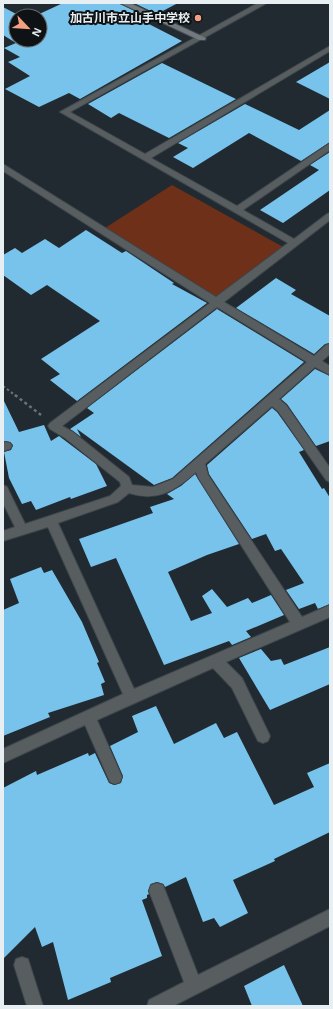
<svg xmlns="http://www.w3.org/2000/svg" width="333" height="1009" font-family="Arial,'Noto Sans JP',sans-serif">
  <rect width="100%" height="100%" fill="#212a30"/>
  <polygon fill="#6e3019" points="172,185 285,248 217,298 105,228"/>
  <g fill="#78c3ec">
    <polygon points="63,3 119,3 149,18 143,21 182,41 80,99 69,93 39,107 5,89 30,76 8,62 20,57 4,48 16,43 3,35 3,7 20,16 16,16 16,40 40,40 40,16 35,16"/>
    <polygon points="134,3 178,3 157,14"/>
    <polygon points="330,62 330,99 296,82"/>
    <polygon points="162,63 236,99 169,138 119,113 111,118 88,104"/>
    <polygon points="245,104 299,130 330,110 330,142 301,161 249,133 193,168 173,157 188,148 178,143"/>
    <polygon points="330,152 330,190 283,223 260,210 319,170 310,165"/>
    <polygon points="86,230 122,253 126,251 174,283 172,284 207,303 77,401 50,380 60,374 41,359 100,321 47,285 31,295 3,275 3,255 15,248 22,253 45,239 59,248"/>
    <polygon points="276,278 296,290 291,294 330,316 330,343 325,344 314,354 236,308"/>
    <polygon points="217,309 304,362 172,478 154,485 77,429 81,437 70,429 94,413 87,408"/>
    <polygon points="315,369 330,376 330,441 316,446 287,404 281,399"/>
    <polygon points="3,399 19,432 44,425 51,441 59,436 96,464 107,486 71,499 70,497 36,510 31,501 22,504 9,478 4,452 11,450 13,445 10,442 3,441"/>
    <polygon points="272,408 277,412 304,450 299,452 322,489 324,488 330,498 330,604 318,609 315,603 299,609 286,590 304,583 281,549 275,551 266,534 252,539 209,474 207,465"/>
    <polygon points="195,474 239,544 207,555 168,572 191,621 212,613 202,596 212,589 227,607 248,598 252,603 271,595 284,615 246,631 251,637 232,645 229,641 164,665 116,558 91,567 79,539 153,513 150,507 174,499 167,494 181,486"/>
    <polygon points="41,567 44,573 52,570 82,622 99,662 97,663 105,682 101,684 104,695 48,713 50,717 3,736 3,610 19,603 10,579"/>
    <polygon points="330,647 330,684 270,710 239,658 261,649 271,661 281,659 284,665"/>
    <polygon points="156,706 174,744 216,723 224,738 237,732 274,805 314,787 307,773 330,763 330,832 274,859 275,861 233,880 248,913 220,927 214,918 203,922 186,877 165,887 163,884 157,882 151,884 148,891 149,894 147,895 147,898 142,900 162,956 110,978 111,982 68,1000 53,942 42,947 35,927 3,959 3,788 36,771 37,775 88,753 89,756 95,753 109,783 114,785 121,783 123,776 110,746 138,732 132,716"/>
    <polygon points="284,965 303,1006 252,1006 244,986"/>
  </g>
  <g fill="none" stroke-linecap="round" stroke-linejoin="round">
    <g stroke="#3d464b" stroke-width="2">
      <g id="street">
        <path d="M258 3H267L70 112 145 154 330 46V51L151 158 237 206 330 143V150L243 210 294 239 327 214 330 213V220L224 302 314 356 326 345 330 344V354L322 361 330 366V375L315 367 279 399 286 405 330 468V482L326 480 278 411 272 406 205 464 208 475 302 617 330 605V617L226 662 242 678 270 736 268 741 263 743 258 741 232 688 213 668 97 720 122 777 120 782 115 784 110 782 85 725 3 763V749L123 694 48 527 3 541V531L15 527 3 503V485L7 487 25 524 110 496 121 486 120 482 65 438 50 429 48 426 50 423 210 303 3 171V164L216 297 288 243 60 112ZM217 307 307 362 173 479 153 487 132 485 129 477 73 432 62 426ZM196 472 199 479 290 622 134 689 58 523 118 502 129 493C157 502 175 491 196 472Z"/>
        <polygon points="6,442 10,443 12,446 10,449 3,451 3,443"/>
        <polygon points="157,883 163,885 198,975 330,909 330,926 173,1006 147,1006 149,1000 184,982 149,891 151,885"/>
        <polygon points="22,957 28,959 43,1006 27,1006 14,965 16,959"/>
      </g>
    </g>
    <g stroke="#3d464b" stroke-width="2">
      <polygon id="secondary" points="120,3 130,3 206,38 205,40 199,40"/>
    </g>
    <polyline stroke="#6a7277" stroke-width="2" stroke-dasharray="2.5 2.5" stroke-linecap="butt" points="3,386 16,396"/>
    <polyline stroke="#6a7277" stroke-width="2.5" stroke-dasharray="3 3" stroke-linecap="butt" points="15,395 41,415"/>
    <use href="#street" fill="#585d60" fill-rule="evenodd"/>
    <use href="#secondary" fill="#737a7f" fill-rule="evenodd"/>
  </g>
  <circle fill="#f3a082" stroke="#0e1215" stroke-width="1.5" cx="198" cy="18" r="4"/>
  <g text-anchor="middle" stroke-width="4" stroke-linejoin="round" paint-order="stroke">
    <g font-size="12" font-weight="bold" fill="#e8eff2" stroke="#0e1215" text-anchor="end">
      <text x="190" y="22">加古川市立山手中学校</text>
    </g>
  </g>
  <rect width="333" height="1009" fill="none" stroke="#e8eff2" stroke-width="8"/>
  <g transform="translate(28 28) rotate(115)"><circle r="19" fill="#0e1215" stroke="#656a6d"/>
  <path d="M0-3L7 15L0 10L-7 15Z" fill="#f3a082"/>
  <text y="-6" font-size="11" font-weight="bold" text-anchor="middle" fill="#e8eff2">N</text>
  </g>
</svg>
